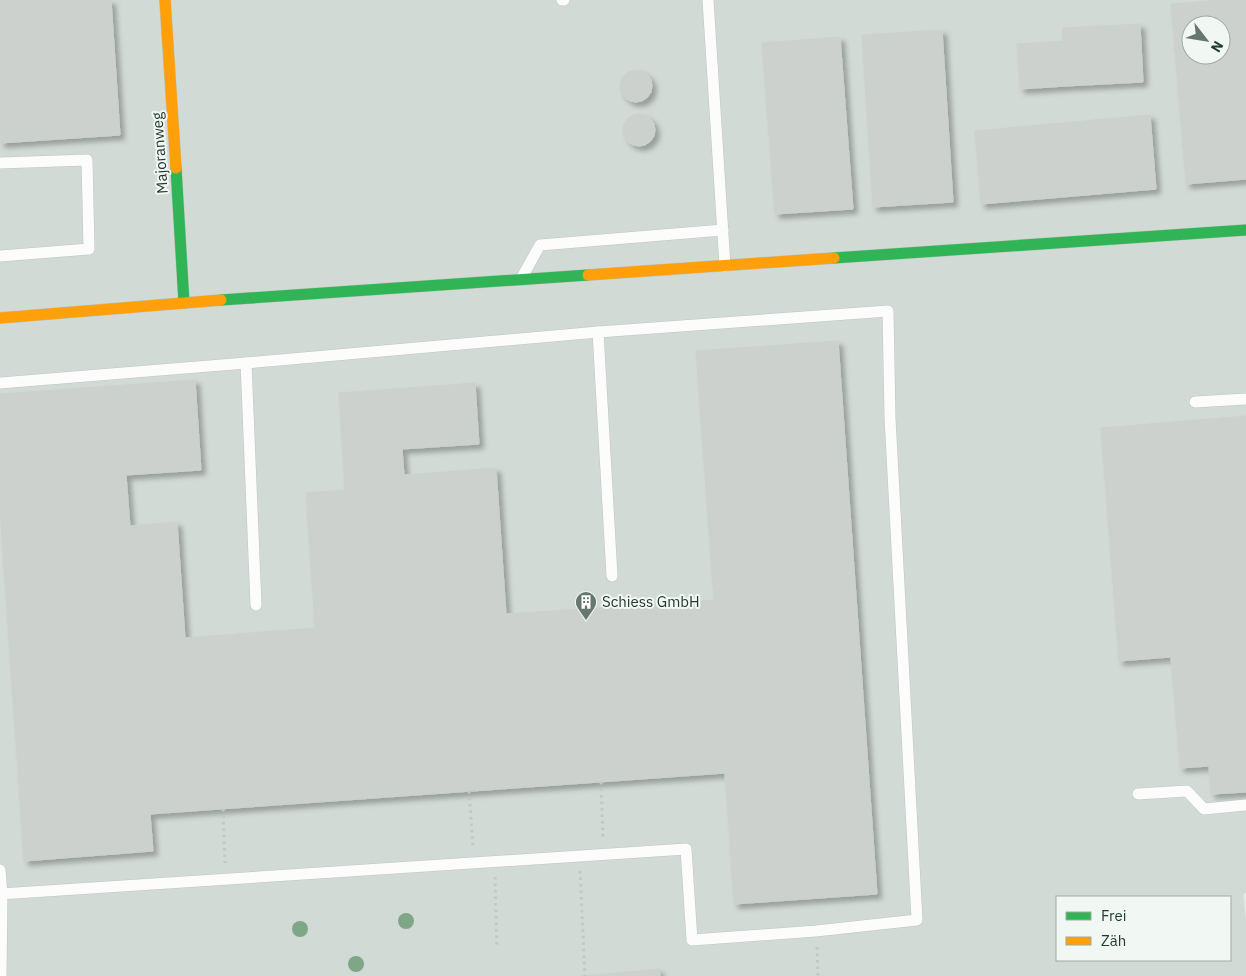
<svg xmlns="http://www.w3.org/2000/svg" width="1246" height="976" font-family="'IBM Plex Sans',sans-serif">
  <defs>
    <filter id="shadow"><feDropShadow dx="4.5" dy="4.5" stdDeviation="2.5" flood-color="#0004"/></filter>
  </defs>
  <rect width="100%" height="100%" fill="#e3e9e5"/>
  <path fill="#d1dad4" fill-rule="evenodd" d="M0 0H1246V893L1243 894 1246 920V976H0ZM1191 25H1221V55H1191ZM1057 897H1230V960H1057Z"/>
  <g fill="#ccd1ce" stroke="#ccd1ce" fill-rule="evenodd" filter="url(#shadow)">
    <polygon points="0,0 111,0 120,135 0,143"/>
    <path d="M1220 0H1246V179L1186 184 1171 4ZM1191 25H1221V55H1191Z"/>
    <polygon points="1140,24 1143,82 1066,86 1063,41 1063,28"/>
    <polygon points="942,30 953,202 873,207 862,35"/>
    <polygon points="840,37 853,209 775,214 762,43"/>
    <polygon points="1063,41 1066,86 1020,89 1017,44"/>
    <circle cx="636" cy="86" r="16"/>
    <circle cx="639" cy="130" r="16"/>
    <polygon points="1150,115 1156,189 981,204 975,131"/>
    <polygon points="838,341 877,894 734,904 725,773 150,814 153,851 24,861 0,509 0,394 195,380 201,470 126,475 130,526 177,522 185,638 315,628 306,493 345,490 339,393 475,383 479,444 402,449 404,475 496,468 506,614 714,600 696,351"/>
    <polygon points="1246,416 1246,792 1211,794 1209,766 1180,768 1171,657 1119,661 1101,428"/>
    <polygon points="659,969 660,976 581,976 585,976"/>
  </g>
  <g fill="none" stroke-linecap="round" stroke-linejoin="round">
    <g stroke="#c0c5c2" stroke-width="12">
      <g id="lane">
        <polyline points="562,0 564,0"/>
        <polyline points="708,0 725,266"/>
        <polyline points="0,163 87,160 89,249 0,256"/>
        <polyline points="521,279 540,245 723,230"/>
        <polyline points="598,332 612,576"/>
        <polyline points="246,363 256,605"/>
        <polyline points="0,383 246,363 598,332 888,311 890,418 917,920 816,931 692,940 686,849 0,894"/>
        <polyline points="1195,402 1246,399"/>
        <polyline points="1138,794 1187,791 1204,809 1246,805"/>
        <polyline points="0,870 2,894 1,976"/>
      </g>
    </g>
    <g stroke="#bdc5c0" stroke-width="12">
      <g id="fast">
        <polyline points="176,168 184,303"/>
        <polyline points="834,258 1246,230"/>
        <polyline points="221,300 588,275"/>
      </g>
    </g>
    <g stroke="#bdc5c0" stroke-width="12">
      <g id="slow">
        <polyline points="165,0 176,168"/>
        <polyline points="588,275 834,258"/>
        <polyline points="0,318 221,300"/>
      </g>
    </g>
    <g stroke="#c0c9c3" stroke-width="3" stroke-dasharray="2.5 4" stroke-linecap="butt">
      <polyline points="601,782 603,839"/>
      <polyline points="469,791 473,848"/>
      <polyline points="223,809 225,863"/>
      <polyline points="580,871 585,976"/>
      <polyline points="495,877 497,948"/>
      <polyline points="817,947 818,976"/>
    </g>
    <use href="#lane" stroke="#fbfcfb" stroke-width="11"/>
    <use href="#fast" stroke="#30b455" stroke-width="11"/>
    <use href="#slow" stroke="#ff9f0a" stroke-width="11"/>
  </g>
  <g fill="#7fa686">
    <circle cx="406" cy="921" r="8"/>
    <circle cx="300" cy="929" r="8"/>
    <circle cx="356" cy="964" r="8"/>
  </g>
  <defs>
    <g id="building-pin" transform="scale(1.125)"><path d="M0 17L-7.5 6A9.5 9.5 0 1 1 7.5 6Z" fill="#66776f" stroke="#f1f7f3"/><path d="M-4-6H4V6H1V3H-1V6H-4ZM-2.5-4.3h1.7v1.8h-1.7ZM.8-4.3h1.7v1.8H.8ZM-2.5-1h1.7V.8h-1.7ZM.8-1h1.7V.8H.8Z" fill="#fff"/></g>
  </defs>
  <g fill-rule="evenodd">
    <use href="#building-pin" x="586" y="602"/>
  </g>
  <g text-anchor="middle" stroke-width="4" stroke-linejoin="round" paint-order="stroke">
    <g font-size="15" fill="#223a2f" stroke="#f1f7f3">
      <text transform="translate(160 153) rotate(-94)" y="5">Majoranweg</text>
    </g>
    <g font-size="15" fill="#223a2f" stroke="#f1f7f3" text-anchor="start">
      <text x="602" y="607">Schiess GmbH</text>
    </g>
  </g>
  <rect x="1056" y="896" width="175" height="65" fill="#f1f7f3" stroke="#9eaba5"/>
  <rect x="1066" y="912" width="25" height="8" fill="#30b455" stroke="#9eaba5"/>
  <text x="1101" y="921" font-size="15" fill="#223a2f">Frei</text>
  <rect x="1066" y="937" width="25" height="8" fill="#ff9f0a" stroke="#9eaba5"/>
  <text x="1101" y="946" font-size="15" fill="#223a2f">Zäh</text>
  <g transform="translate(1206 40) rotate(121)"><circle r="24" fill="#f1f7f3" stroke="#9eaba5"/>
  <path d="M0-4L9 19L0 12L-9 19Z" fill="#66776f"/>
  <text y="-8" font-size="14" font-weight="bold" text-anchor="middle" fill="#223a2f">N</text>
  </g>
</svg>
